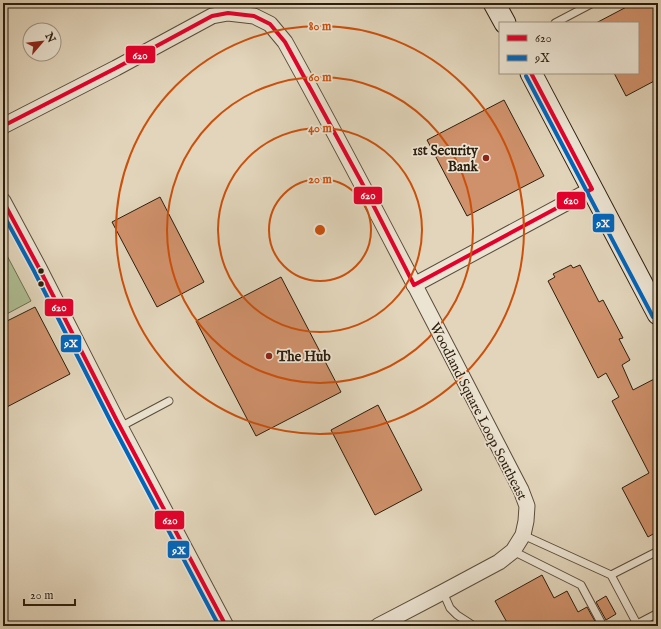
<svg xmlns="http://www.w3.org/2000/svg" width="661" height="629" font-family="'IM FELL English',serif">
  <rect width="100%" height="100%" fill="#e2d5bb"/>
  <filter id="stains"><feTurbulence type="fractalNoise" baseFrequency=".005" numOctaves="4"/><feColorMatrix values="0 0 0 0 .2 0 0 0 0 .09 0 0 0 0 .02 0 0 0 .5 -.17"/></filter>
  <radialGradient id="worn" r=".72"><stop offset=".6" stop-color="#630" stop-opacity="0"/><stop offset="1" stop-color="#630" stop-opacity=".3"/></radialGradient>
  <polygon fill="#afbe93" stroke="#6e6e50" points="3,248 31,301 3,316"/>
  <g fill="#cf916b" stroke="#2c1e0e">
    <polygon points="634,3 658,3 658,79 626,96 614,73 638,73 638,23 596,23"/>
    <polygon points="504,100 544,176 467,216 427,140"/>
    <polygon points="160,197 204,282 157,307 112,222"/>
    <polygon points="571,265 573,268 580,265 599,302 603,300 623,338 619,339 630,360 622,365 633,390 658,377 658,531 648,537 622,488 649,473 612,401 619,397 606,373 598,378 548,281 555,277 553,274"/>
    <polygon points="281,277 341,392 256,436 196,321"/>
    <polygon points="35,307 70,374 3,409 3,323"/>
    <polygon points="378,405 422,490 375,515 331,430"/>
    <polygon points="542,575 554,598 567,591 578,612 587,607 597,625 595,626 509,626 495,601"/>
    <polygon points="606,596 616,614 606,620 596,602"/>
  </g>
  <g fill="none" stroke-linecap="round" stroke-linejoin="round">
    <g stroke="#5a4c39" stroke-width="9">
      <g id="lane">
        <polyline points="555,23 593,3"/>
        <polyline points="120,427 169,401"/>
        <polyline points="523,535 611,575 637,624 658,613"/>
        <polyline points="513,551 581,585 603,626"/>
        <polyline points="611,575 658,551"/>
        <polyline points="443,592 450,608 457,615 474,626"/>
      </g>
    </g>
    <g stroke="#5a4c39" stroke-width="17">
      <g id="street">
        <path d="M3 126 116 68 212 16 228 13 254 16 270 24 285 42C367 190 443 340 521 490L527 506 526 521 523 535 513 551 499 562 443 592 378 626"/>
        <polyline points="3,201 39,268 116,419 226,626"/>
        <polyline points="414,285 592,189"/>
      </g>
    </g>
    <g stroke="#2c1e0e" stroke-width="23">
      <g id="secondary">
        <polyline points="494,3 505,23"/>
        <polyline points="531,73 658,314"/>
      </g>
    </g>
    <use href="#lane" stroke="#ece4d3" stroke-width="7"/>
    <use href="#street" stroke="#ece4d3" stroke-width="15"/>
    <use href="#secondary" stroke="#ece4d3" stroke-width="21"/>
    <g stroke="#ece4d3" stroke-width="7">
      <g id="bus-1">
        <polyline points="3,126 116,68 212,16 228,13 254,16 270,24 285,42 362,183 414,285 592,189 531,73"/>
        <polyline points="3,201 39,268 116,419 226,626"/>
      </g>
    </g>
    <g stroke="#ece4d3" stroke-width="7">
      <g id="bus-2">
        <polyline points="526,76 653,317"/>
        <polyline points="3,214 34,271 111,422 219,626"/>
      </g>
    </g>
    <use href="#bus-1" stroke="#e4002b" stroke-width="4"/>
    <use href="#bus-2" stroke="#0065bd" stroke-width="4"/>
  </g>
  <g fill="none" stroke="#cc500c" stroke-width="2">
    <circle cx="320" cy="230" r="51"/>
    <circle cx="320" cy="230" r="102"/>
    <circle cx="320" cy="230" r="153"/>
    <circle cx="320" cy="230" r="204"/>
  </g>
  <g fill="#8f2418" stroke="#ece4d3" stroke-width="1.5">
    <circle cx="486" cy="158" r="4"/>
    <circle cx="269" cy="356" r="4"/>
  </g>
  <g fill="#2c1e0e" stroke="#ece4d3" stroke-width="1.5">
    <circle cx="41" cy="271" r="3.5"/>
    <circle cx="41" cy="284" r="3.5"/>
  </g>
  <g text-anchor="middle" stroke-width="3.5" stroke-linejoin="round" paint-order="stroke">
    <g font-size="14" font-weight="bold" fill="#2c1e0e" stroke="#ece4d3" text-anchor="end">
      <text x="478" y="155">1st Security<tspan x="478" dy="16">Bank</tspan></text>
      <text x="277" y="361" text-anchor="start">The Hub</text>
    </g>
    <g font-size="14" fill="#2c1e0e" stroke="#ece4d3">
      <text transform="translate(479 411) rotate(63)" y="5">Woodland Square Loop Southeast</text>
    </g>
  </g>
  <circle cx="320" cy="230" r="6" fill="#cc500c" stroke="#ece4d3" stroke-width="2"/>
  <g font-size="12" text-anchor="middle" font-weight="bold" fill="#cc500c" stroke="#ece4d3" stroke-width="3.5" stroke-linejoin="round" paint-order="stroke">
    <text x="320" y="30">80 m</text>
    <text x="320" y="81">60 m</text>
    <text x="320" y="132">40 m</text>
    <text x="320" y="183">20 m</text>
  </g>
  <g stroke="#ece4d3" stroke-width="1.5">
    <rect x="125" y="45" width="31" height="19" rx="4" fill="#e4002b"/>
    <rect x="353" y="186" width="30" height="19" rx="4" fill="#e4002b"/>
    <rect x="556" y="191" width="30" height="19" rx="4" fill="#e4002b"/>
    <rect x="592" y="213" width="23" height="20" rx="4" fill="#0065bd"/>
    <rect x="44" y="298" width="30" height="19" rx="4" fill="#e4002b"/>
    <rect x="60" y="334" width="22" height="19" rx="4" fill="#0065bd"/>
    <rect x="154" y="510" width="31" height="20" rx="4" fill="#e4002b"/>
    <rect x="167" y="540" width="23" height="19" rx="4" fill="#0065bd"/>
  </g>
  <g font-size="11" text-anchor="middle" font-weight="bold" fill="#fff">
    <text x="140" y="59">620</text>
    <text x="368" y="199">620</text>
    <text x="571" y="204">620</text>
    <text x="603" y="227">9X</text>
    <text x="59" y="311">620</text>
    <text x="71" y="347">9X</text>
    <text x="170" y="524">620</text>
    <text x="179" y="554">9X</text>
  </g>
  <rect width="661" height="629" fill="none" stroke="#e2d5bb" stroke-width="16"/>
  <rect x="4" y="4" width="653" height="621" fill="none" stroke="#2c1e0e" stroke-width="2"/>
  <rect x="8" y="8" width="645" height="613" fill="none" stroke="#2c1e0e"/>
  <rect x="499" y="22" width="140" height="52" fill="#ece4d3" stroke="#9f9584"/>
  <rect x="507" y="35" width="20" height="6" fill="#e4002b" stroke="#9f9584"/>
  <text x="535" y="42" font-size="12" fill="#2c1e0e">620</text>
  <rect x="507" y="55" width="20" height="6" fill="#0065bd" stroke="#9f9584"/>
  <text x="535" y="62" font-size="12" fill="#2c1e0e">9X</text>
  <g transform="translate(42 42) rotate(62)"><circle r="19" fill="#ece4d3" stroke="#9f9584"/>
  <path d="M0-3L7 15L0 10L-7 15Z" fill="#8f2418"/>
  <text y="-6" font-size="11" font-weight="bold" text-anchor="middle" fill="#2c1e0e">N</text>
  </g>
  <path d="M24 599v6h51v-6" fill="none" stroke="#2c1e0e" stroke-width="2"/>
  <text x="30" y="599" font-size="12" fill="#2c1e0e" stroke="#ece4d3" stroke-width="3" paint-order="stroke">20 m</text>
  <rect width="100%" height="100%" filter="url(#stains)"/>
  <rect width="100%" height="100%" fill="url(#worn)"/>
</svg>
